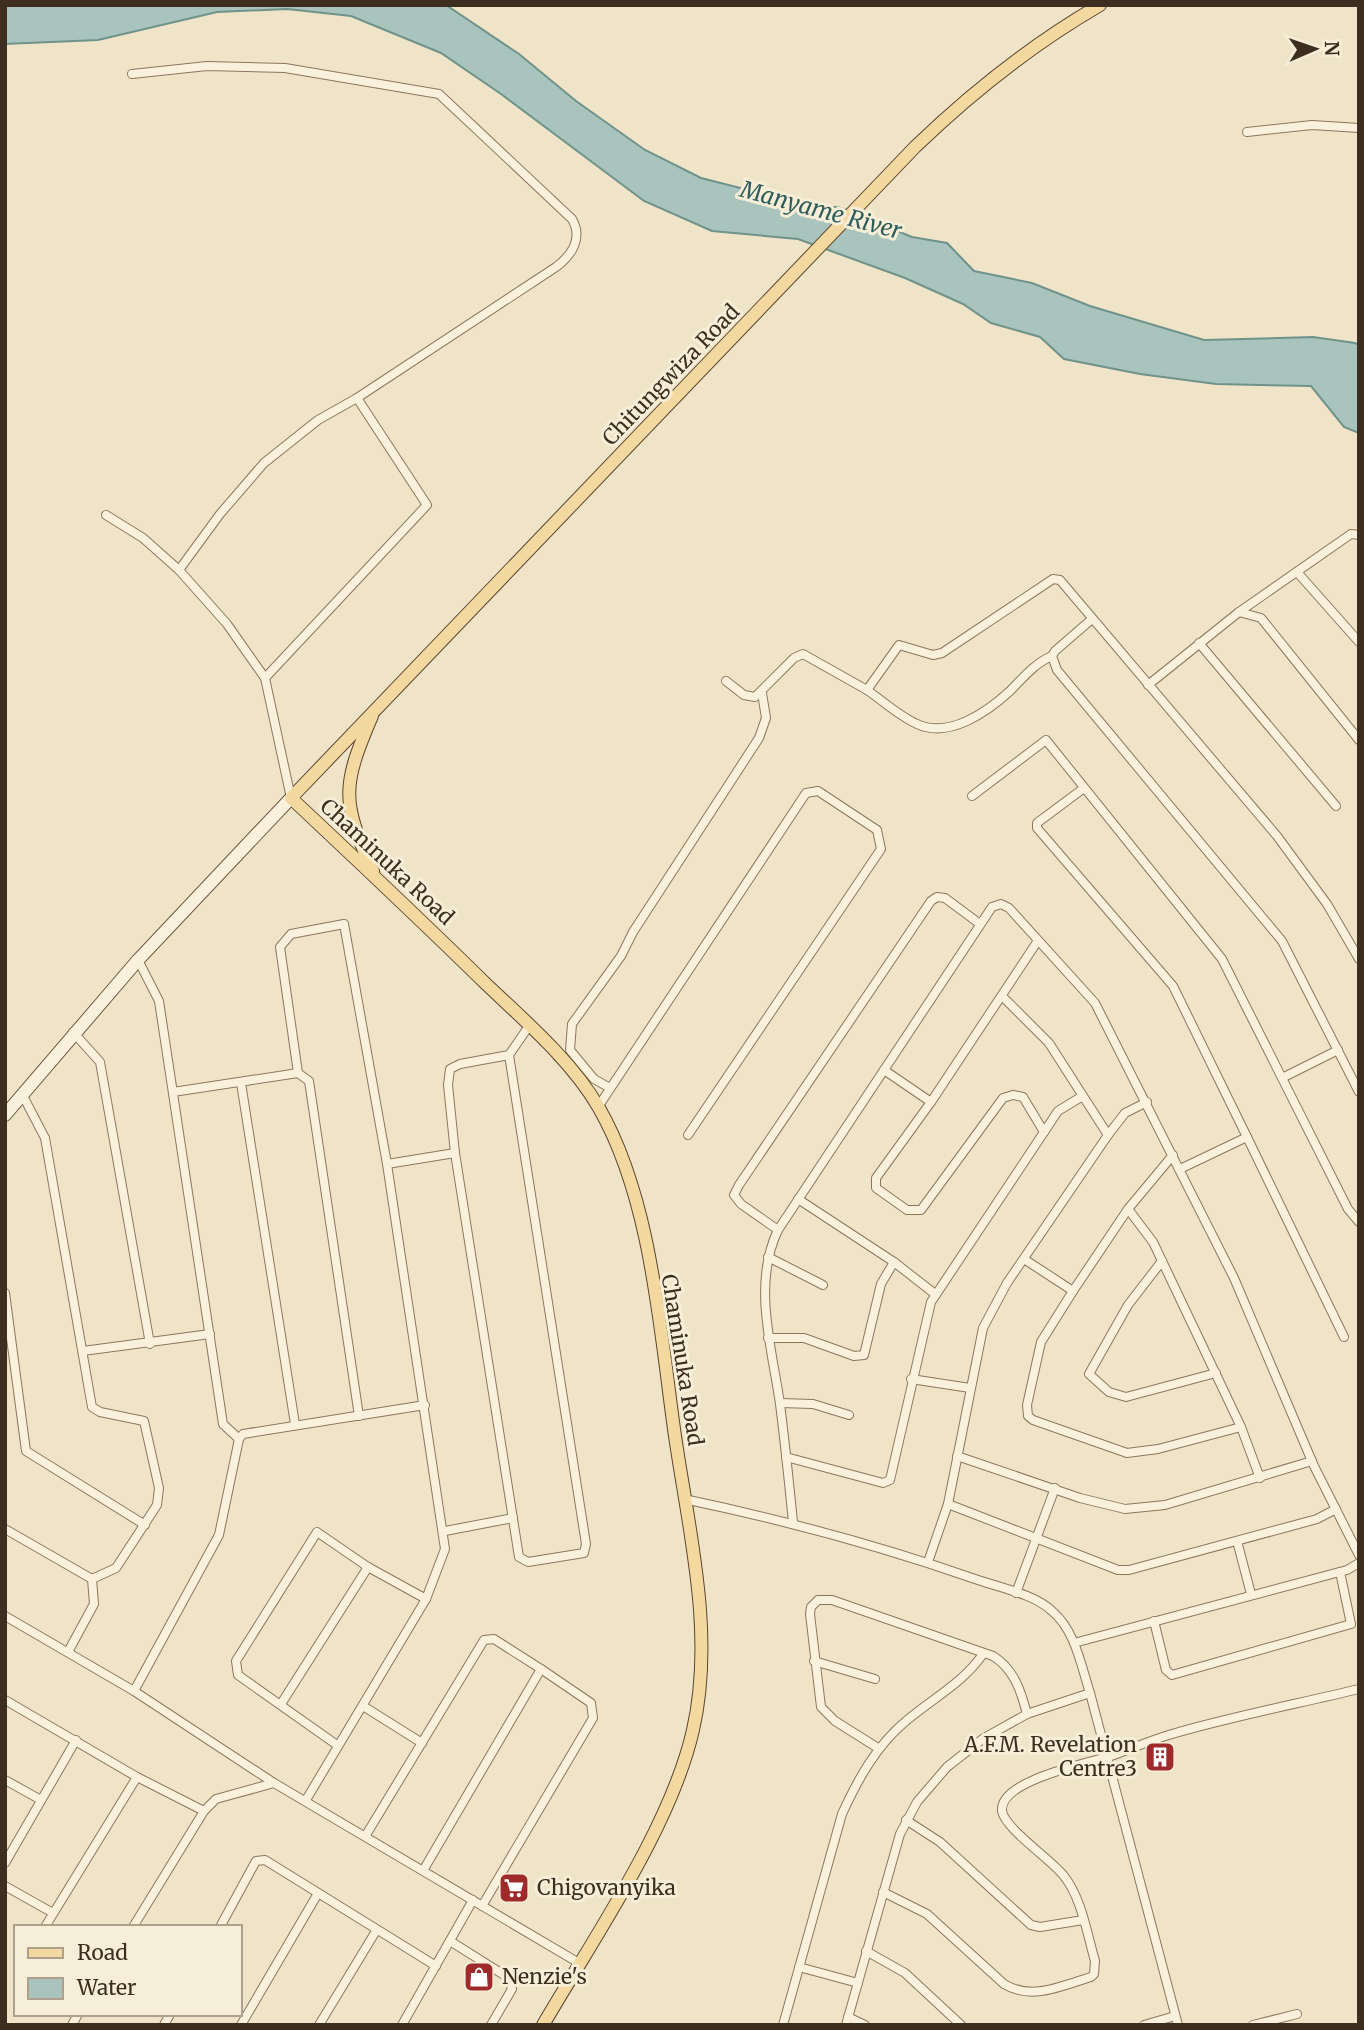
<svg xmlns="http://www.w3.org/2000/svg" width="1364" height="2030" font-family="Merriweather,serif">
  <rect width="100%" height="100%" fill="#f0e4c8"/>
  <polygon fill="#a9c4bc" stroke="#6f938a" stroke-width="2" points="5,5 446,5 519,54 576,101 645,150 701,178 788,200 841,208 912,237 947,243 974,271 1032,283 1090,306 1204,340 1313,337 1355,343 1359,345 1359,433 1344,427 1311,386 1216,384 1140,374 1064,359 1040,337 991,323 963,304 905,278 798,239 712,231 644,201 501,94 441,53 351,16 287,9 217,12 98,40 5,44"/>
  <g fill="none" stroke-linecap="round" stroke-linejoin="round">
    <g stroke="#8d765c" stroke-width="10">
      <g id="minor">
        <path d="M132 74 207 66 285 68 439 94 572 219C583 238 572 255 556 267L357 398 318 420 264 463 220 514 179 570"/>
        <polyline points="1247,132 1312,125 1359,128"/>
        <polyline points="106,515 143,538 179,570 227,624 265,678 291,798"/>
        <polyline points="1297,572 1359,642"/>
        <polyline points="1239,612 1261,618 1359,740"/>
        <polyline points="1092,619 1055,651 1052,656 1057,670 1282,941 1359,1092"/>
        <polyline points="1199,643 1336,806"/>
        <polyline points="265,678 427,505 357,398"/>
        <polyline points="726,681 744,695 755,697 794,658 803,654 867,690 899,645 933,655 942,653 1053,579 1060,580 1277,836 1327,904 1359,959"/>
        <polyline points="1148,685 1239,612 1351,534 1359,535"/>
        <path d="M867 690C883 701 899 716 917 724 949 739 987 712 1010 691 1023 678 1035 663 1052 656"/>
        <polyline points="1084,788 1037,823 1037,828 1173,986 1247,1137 1180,1169"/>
        <polyline points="972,796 1046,740 1222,959 1348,1209 1359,1222"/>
        <polyline points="1037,942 931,1102 876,1178 876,1188 907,1210 921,1210 1003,1098 1013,1095 1023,1097 1044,1132"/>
        <polyline points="138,960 159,1001 223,1424 239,1439 243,1434 425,1405"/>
        <polyline points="1002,996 1049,1043 1108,1135"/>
        <polyline points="73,1032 100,1062 150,1344"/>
        <polyline points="509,1055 586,1544 584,1553 528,1562 519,1557 455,1153 448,1085 450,1069 460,1064 509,1055 529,1026"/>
        <polyline points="884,1070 931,1102"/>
        <polyline points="298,1073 280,947 291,934 344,924 387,1164 445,1549 426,1599 306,1800"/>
        <polyline points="1284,1077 1338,1050"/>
        <polyline points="241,1083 295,1424"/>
        <polyline points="610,1088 594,1079 570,1050 572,1024 621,956 633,932 759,738 766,718 762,693"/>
        <polyline points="173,1092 298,1073 309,1081 359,1416"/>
        <polyline points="22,1094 45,1138 92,1407 100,1412 144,1421 159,1488 157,1505 116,1568 92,1579 94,1604 68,1652"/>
        <polyline points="598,1107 806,793 818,791 877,830 881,849 688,1135"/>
        <polyline points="1247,1137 1344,1337"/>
        <polyline points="387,1164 455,1153"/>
        <polyline points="798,1199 894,1262 935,1294"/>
        <polyline points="1128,1209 1153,1242 1241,1427 1260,1478"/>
        <polyline points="778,1230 741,1204 734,1195 739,1185 931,901 937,897 945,898 980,924"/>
        <polyline points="768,1257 823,1285"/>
        <polyline points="1024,1259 1073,1291 1041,1342 1027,1405 1028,1416 1033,1420 1127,1453 1158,1449 1241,1427"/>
        <polyline points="1162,1261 1128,1305 1089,1374 1109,1392 1126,1397 1216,1373"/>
        <polyline points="1073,1291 1128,1209 1173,1155"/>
        <polyline points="5,1293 26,1451 145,1525"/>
        <polyline points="768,1338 804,1338 854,1356 864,1355 881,1284 894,1262"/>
        <polyline points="83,1351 210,1334"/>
        <polyline points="911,1379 970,1388"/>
        <polyline points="780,1403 813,1404 849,1415"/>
        <polyline points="239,1439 219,1535 134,1691 274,1783"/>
        <polyline points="957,1456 1080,1498 1125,1509 1165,1505 1312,1461"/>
        <polyline points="786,1457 883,1483 890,1480 931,1302 1058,1111 1081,1097"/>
        <path d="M684 1499C784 1520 881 1546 978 1580 1001 1588 1034 1594 1052 1611 1075 1630 1081 1665 1090 1693L1178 2025"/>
        <polyline points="948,1504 1118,1570 1129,1570 1317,1519 1336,1509"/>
        <path d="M793 1522C789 1482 785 1443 780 1404 772 1348 752 1284 778 1230L992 907 1001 904 1009 908 1095 1003 1234 1278 1314 1466 1359 1555"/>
        <polyline points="5,1529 92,1579"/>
        <polyline points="445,1531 513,1518"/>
        <polyline points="1237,1541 1251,1594"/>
        <polyline points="928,1562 948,1504 983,1328 1007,1283 1108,1135 1125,1113 1147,1102"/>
        <polyline points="1016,1593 1055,1488"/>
        <polyline points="5,1616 134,1691"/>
        <polyline points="1154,1621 1166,1670 1172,1675 1351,1624 1340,1572"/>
        <polyline points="1074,1643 1347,1570 1359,1563"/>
        <polyline points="814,1661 875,1679"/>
        <polyline points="5,1700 137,1777 204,1811"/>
        <polyline points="281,1704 368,1567"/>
        <polyline points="363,1706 422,1743"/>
        <polyline points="337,1745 238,1675 236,1661 317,1532 368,1567 426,1599"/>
        <path d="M878 1748 835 1721 821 1707 810 1614 811 1607 818 1600H832L993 1656C1014 1669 1021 1691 1027 1714"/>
        <polyline points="5,1780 41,1800"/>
        <polyline points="906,1820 940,1842 1031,1925 1040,1927 1083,1920"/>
        <polyline points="366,1835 484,1640 494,1639 541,1669 424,1869"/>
        <polyline points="5,1863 76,1740"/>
        <polyline points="5,1886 53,1913"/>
        <path d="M883 1892 927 1914 1004 1984C1032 2001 1061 1986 1091 1977L1094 1974 1095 1961C1087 1934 1082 1899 1064 1876 1052 1860 1005 1829 1002 1811 999 1780 1090 1763 1111 1756 1131 1749 1151 1740 1172 1734 1233 1716 1297 1704 1359 1689"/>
        <polyline points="482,1906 593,1718 591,1703 541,1669"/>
        <polyline points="45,1927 137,1777"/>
        <polyline points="133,1927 204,1811 216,1799 274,1783 579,1963"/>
        <polyline points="220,1927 256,1861 265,1860 436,1966"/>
        <polyline points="450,1941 509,1978 512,1989 491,2025"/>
        <polyline points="866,1951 905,1973 961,2025"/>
        <polyline points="799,1967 858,1983"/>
        <polyline points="848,2017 865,2025"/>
        <polyline points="72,2025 78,2014"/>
        <polyline points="164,2025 170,2014"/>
        <polyline points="241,2025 317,1895"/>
        <polyline points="319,2025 376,1931"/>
        <polyline points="402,2025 473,1900"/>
        <path d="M783 2025 842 1814C858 1779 876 1746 906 1721 933 1698 963 1683 983 1654"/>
        <polyline points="846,2025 900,1834 917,1802 947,1767 984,1738 1027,1714 1090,1693"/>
        <polyline points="1144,2025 1175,2016"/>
        <polyline points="1253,2025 1297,2014"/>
      </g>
    </g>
    <g stroke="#6f573f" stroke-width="14">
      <polyline id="secondary" points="5,1115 138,960 291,798"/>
    </g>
    <g stroke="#5b4430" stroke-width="14">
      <g id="primary">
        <path d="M372 716C342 786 341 801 373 871"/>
        <path d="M543 2025C593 1939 671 1827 693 1730 715 1634 689 1532 675 1436 660 1332 652 1200 599 1108 572 1061 524 1020 485 983 421 920 356 859 291 798L915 147C972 92 1031 45 1100 5"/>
      </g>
    </g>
    <use href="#minor" stroke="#faf1dc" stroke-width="8"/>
    <use href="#secondary" stroke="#faf1dc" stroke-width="12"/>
    <use href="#primary" stroke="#f3d9a0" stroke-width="12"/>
  </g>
  <defs>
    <g id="building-square" transform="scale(1.575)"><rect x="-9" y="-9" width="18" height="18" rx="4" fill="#9e2a2b" stroke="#f7eed8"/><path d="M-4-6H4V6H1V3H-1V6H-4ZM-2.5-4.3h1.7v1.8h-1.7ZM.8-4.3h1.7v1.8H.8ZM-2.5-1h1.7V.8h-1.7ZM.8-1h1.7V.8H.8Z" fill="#fff"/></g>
    <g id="supermarket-square" transform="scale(1.575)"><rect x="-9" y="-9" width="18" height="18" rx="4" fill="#9e2a2b" stroke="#f7eed8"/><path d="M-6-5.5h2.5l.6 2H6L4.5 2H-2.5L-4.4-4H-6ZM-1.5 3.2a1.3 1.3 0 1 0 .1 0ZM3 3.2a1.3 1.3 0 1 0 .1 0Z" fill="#fff"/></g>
    <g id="shop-square" transform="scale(1.575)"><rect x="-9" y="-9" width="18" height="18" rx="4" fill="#9e2a2b" stroke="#f7eed8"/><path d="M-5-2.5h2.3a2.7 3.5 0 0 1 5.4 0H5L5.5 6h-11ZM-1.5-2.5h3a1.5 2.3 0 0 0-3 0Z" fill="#fff"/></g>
  </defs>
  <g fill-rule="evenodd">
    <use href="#building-square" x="1160" y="1757"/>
    <use href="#supermarket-square" x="514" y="1888"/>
    <use href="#shop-square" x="479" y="1977"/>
  </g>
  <g text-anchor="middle" stroke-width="6" stroke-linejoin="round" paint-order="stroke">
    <g font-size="21" fill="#3d2e20" stroke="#f7eed8">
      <text transform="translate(671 375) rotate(-46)" y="7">Chitungwiza Road</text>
      <text transform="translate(387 862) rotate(43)" y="7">Chaminuka Road</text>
      <text transform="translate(682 1360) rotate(81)" y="7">Chaminuka Road</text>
    </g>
    <g font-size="21" fill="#3d2e20" stroke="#f7eed8" text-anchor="start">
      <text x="1137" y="1752" text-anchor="end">A.F.M. Revelation<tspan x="1137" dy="24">Centre3</tspan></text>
      <text x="537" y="1895">Chigovanyika</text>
      <text x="502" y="1984">Nenzie's</text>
    </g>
    <g font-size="23" font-style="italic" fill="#2f5d5a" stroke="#f7eed8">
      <text transform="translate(821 210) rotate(15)" y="8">Manyame River</text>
    </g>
  </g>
  <rect width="1364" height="2030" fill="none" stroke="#3d2e20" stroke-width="14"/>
  <rect x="14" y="1925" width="228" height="91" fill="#f7eed8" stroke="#ada18e" stroke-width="2"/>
  <rect x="28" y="1948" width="35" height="10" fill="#f3d9a0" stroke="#ada18e" stroke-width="2"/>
  <text x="77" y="1960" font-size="21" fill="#3d2e20">Road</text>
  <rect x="28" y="1978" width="35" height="21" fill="#a9c4bc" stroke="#ada18e" stroke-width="2"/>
  <text x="77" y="1995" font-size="21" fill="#3d2e20">Water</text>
  <g transform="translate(1315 49) rotate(88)" stroke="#f7eed8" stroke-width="5" paint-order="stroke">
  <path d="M0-5L12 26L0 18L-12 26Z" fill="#3d2e20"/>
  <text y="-10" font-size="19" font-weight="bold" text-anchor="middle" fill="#3d2e20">N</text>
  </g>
</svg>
